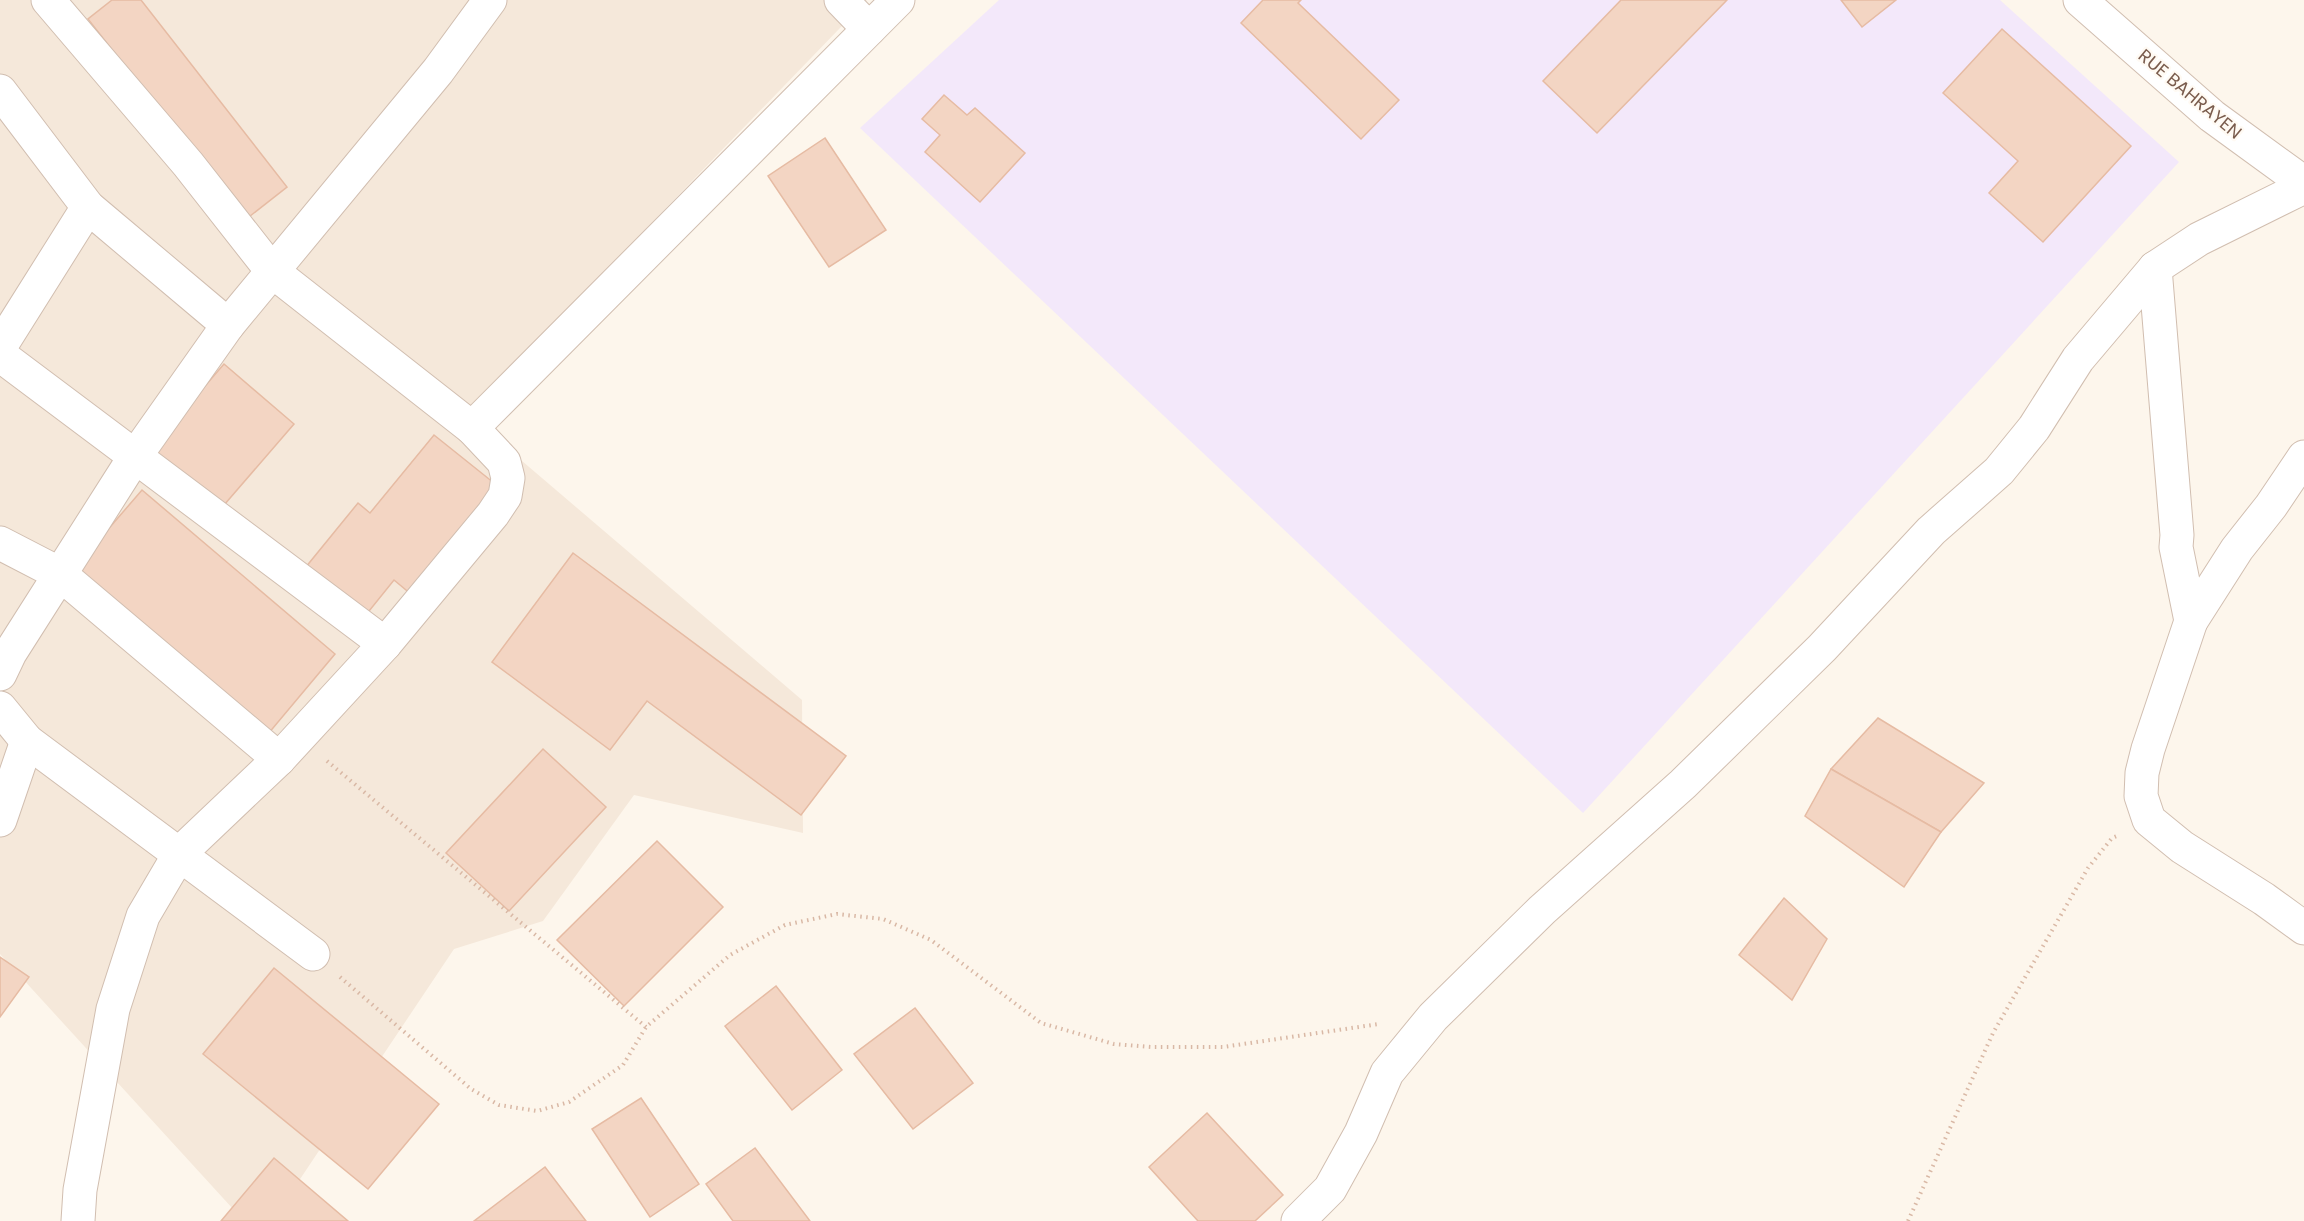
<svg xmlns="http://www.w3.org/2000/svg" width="2304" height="1221" font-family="Poppins,sans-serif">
  <rect width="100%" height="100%" fill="#fdf6ec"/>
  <polygon fill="#f5e8da" points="0,0 867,0 467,414 802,700 803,833 634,795 543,921 454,949 272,1221 244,1221 0,954"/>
  <polygon fill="#f3e8fa" points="999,0 2000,0 2179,162 1583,813 860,128"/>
  <g fill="#f3d5c3" stroke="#e6bba3" stroke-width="1.5">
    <polygon points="112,0 141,0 287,187 245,220 88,19"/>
    <polygon points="1263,0 1301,0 1298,3 1399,100 1361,139 1241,23"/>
    <polygon points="1621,0 1727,0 1597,133 1543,81"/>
    <polygon points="1841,0 1896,0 1862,27"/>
    <polygon points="2002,29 2131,146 2043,242 1989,193 2018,161 1943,93"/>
    <polygon points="944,95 967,115 975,108 1025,153 980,202 925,152 940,135 922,119"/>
    <polygon points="825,138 886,230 829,267 768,176"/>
    <polygon points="224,364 294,424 218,512 148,452"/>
    <polygon points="434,435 499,487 412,595 394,580 361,621 301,573 358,503 370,513"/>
    <polygon points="142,490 335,654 268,734 73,570"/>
    <polygon points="573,553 846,756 801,815 647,701 610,750 492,662"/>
    <polygon points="1878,718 1984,783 1941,832 1831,769"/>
    <polygon points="543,749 606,807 509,911 446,853"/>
    <polygon points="1831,769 1941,832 1904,887 1805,816"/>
    <polygon points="657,841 723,907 624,1006 557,940"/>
    <polygon points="1784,898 1827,939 1792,1000 1739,955"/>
    <polygon points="0,957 29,977 0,1017"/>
    <polygon points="274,968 439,1104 368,1189 203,1054"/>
    <polygon points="776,986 842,1070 792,1110 725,1026"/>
    <polygon points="915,1008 973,1083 913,1129 854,1054"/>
    <polygon points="641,1098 699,1184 650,1217 592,1129"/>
    <polygon points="1207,1113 1283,1195 1255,1221 1198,1221 1149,1167"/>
    <polygon points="755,1148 810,1221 733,1221 706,1184"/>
    <polygon points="274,1158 348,1221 221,1221"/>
    <polygon points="545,1167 586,1221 474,1221"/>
  </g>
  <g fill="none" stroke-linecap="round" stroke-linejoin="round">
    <g stroke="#d1beb0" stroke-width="35">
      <g id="minor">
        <polyline points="48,0 188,164 272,271 472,428 504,462 508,478 505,496 493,514 385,644 279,759 180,853 143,916 113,1009 80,1190 78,1221"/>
        <polyline points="841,0 869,29"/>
        <polyline points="2080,0 2212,116 2304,183"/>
        <polyline points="0,91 88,207 228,325"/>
        <polyline points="2155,268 2177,535 2176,547 2191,621 2148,749 2142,773 2141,796 2149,820 2182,847 2264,899 2304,928"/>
        <polyline points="0,347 88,207"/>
        <polyline points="0,355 385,644"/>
        <polyline points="472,428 898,0"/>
        <polyline points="0,543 60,574 279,759"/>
        <polyline points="2191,621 2237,549 2271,506 2304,457"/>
        <polyline points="0,674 10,653 134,458 228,325 438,71 490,0"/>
        <polyline points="0,708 27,741 313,954"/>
        <polyline points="0,820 27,741"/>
        <polyline points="1298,1221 1330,1189 1361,1133 1387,1073 1433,1017 1542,910 1683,784 1822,648 1931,531 1999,471 2034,428 2078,359 2155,268 2199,239 2304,187"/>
      </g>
    </g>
    <g stroke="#d9b8a5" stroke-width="4" stroke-dasharray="1.5 4.5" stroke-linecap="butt">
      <polyline points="327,761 646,1027"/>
      <polyline points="340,977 471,1089 499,1105 537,1111 569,1102 623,1065 646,1027 730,955 785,925 837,914 883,919 931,940 1041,1023 1114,1044 1151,1047 1223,1047 1379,1024"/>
      <polyline points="1908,1221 1993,1033 2088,868 2112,838 2117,836"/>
    </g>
    <use href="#minor" stroke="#fff" stroke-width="33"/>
  </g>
  <g text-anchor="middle" stroke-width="4.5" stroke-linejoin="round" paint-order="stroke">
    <g font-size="18" fill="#7a5c4d" stroke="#fffaf3">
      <text transform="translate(2190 94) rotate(40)" y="6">RUE BAHRAYEN</text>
    </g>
  </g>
</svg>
